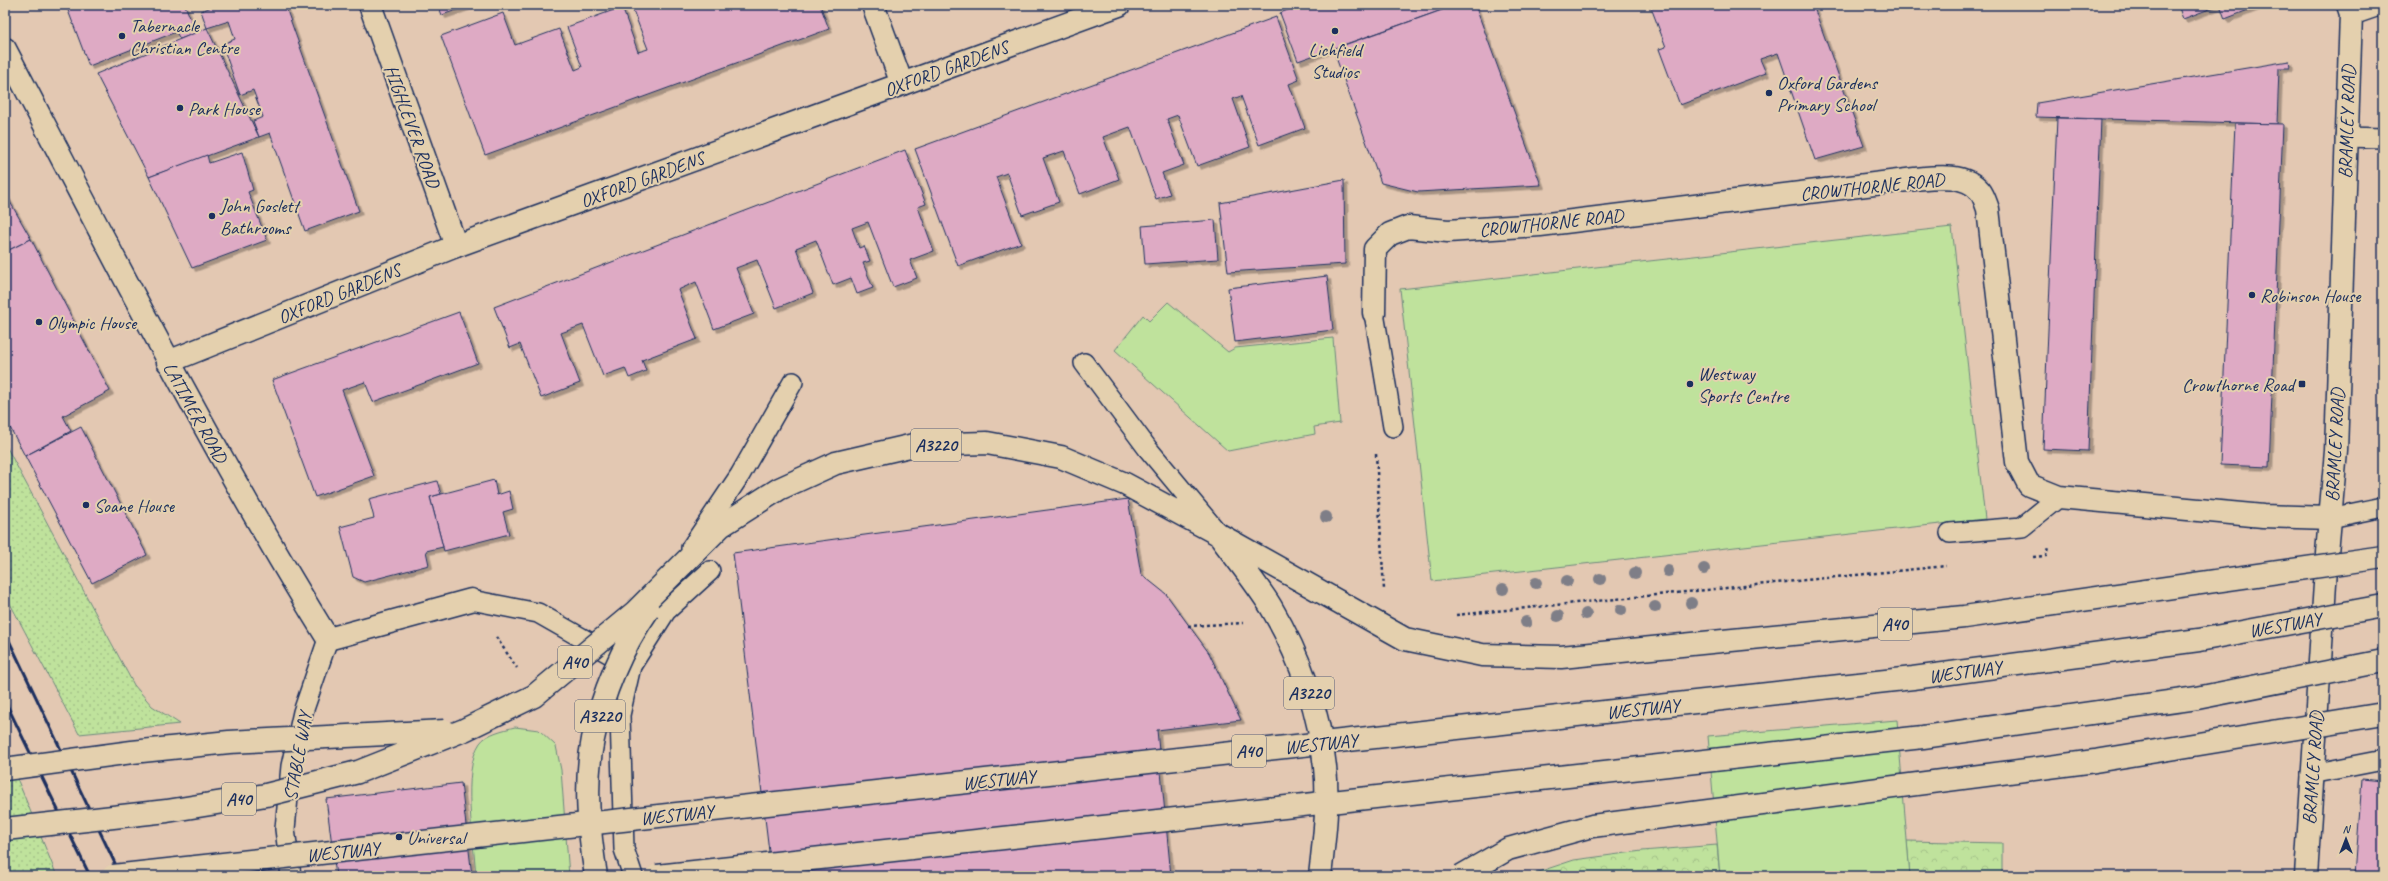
<svg xmlns="http://www.w3.org/2000/svg" width="2388" height="881" font-family="Caveat,sans-serif">
  <defs>
    <pattern id="grass-dots" width="8" height="8" patternUnits="userSpaceOnUse"><rect width="8" height="8" fill="#bfe29c"/><path d="M2 2h.1M6 6h.1" fill="none" stroke="#a4c289" stroke-width="1.8" stroke-linecap="round"/></pattern>
    <pattern id="park-crowns" width="20" height="18" patternUnits="userSpaceOnUse"><rect width="20" height="18" fill="#bfe29c"/><path d="M2 6a3 3 0 1 1 6 0M12 15a3 3 0 1 1 6 0" fill="none" stroke="#a4c289"/></pattern>
    <filter id="shadow"><feDropShadow dx="3.5" dy="3.5" stdDeviation="0" flood-color="#0004"/></filter>
  </defs>
  <rect width="100%" height="100%" fill="#e3c8b2"/>
  <filter id="ink" filterUnits="userSpaceOnUse"><feTurbulence type="fractalNoise" baseFrequency=".025" numOctaves="2"/><feDisplacementMap in="SourceGraphic" scale="8" xChannelSelector="R" yChannelSelector="G"/><feConvolveMatrix kernelMatrix="1 2 1 2 8 2 1 2 1" color-interpolation-filters="sRGB"/></filter>
  <g filter="url(#ink)">
    <g fill="url(#grass-dots)" stroke="#6d887d">
      <polygon points="5,444 134,685 152,706 180,724 79,734 5,594"/>
      <polygon points="5,749 57,876 5,876"/>
    </g>
    <g fill="url(#park-crowns)" stroke="#6d887d">
      <polygon points="1907,841 2002,843 2002,876 1910,876"/>
      <polygon points="1717,845 1720,876 1526,876 1574,860 1642,851"/>
    </g>
    <g fill="#bfe29c" stroke="#6d887d">
      <polygon points="1952,227 1985,519 1432,581 1400,289"/>
      <polygon points="1168,302 1228,352 1235,348 1333,338 1340,423 1314,427 1315,434 1228,451 1115,350 1143,315 1149,321"/>
      <polygon points="1897,720 1910,876 1720,876 1708,736"/>
      <path d="M515 727 539 730 556 746 561 770 569 876H476C474 843 461 770 480 743 487 733 504 730 515 727Z"/>
    </g>
    <g fill="#deaac4" stroke="#1b2f5e" filter="url(#shadow)">
      <polygon points="66,5 185,5 196,33 180,39 176,32 89,66"/>
      <polygon points="217,5 285,5 359,211 305,231 270,133 259,137 253,121 263,117 253,90 240,95 222,44 235,39 229,21 207,28 201,11"/>
      <polygon points="438,5 471,5 442,15"/>
      <polygon points="631,5 759,5 760,7 767,5 820,5 829,29 485,155 441,36 503,13 515,45 559,29 575,70 582,67 567,27 622,7 638,52 648,49"/>
      <polygon points="1301,5 1456,5 1298,61 1280,13"/>
      <polygon points="1456,5 1475,5 1541,185 1418,192 1381,183 1333,49"/>
      <polygon points="1650,5 1813,5 1864,146 1815,160 1778,53 1760,59 1766,73 1680,105 1659,49 1666,47"/>
      <polygon points="2178,5 2261,5 2225,19 2220,5 2183,19"/>
      <polygon points="1276,17 1299,80 1289,84 1305,128 1259,145 1241,96 1233,99 1250,147 1197,166 1178,115 1167,119 1184,165 1162,173 1170,194 1156,199 1130,127 1103,137 1119,179 1080,194 1064,151 1043,158 1059,202 1022,215 1007,173 996,177 1021,243 958,266 915,149"/>
      <polygon points="207,28 259,137 149,177 96,74"/>
      <polygon points="2289,61 2290,68 2279,68 2277,124 2036,117 2037,103"/>
      <polygon points="2057,118 2101,119 2088,451 2043,449"/>
      <polygon points="2235,123 2283,124 2269,467 2220,465"/>
      <polygon points="905,150 926,204 918,207 934,251 910,260 917,278 893,287 868,222 852,228 859,248 864,246 870,261 863,263 873,288 857,294 851,278 833,285 816,240 796,248 813,293 776,308 757,260 736,268 754,314 714,329 696,282 678,290 697,339 642,360 646,371 629,378 625,368 603,376 583,325 561,333 580,383 541,398 520,344 510,348 494,307"/>
      <polygon points="242,152 253,190 248,192 267,240 192,268 149,177 207,155 209,163"/>
      <polygon points="1344,180 1345,264 1228,272 1220,203"/>
      <polygon points="5,193 31,239 5,252"/>
      <polygon points="1215,220 1218,259 1145,264 1142,226"/>
      <polygon points="31,239 110,391 63,416 71,431 25,456 5,418 5,252"/>
      <polygon points="1327,276 1333,330 1235,342 1228,288"/>
      <polygon points="459,312 478,363 373,402 365,382 342,390 374,476 315,497 272,380"/>
      <polygon points="81,427 147,555 92,583 25,456"/>
      <polygon points="494,480 497,495 509,491 513,509 503,512 509,534 444,551 430,497"/>
      <polygon points="437,481 441,494 430,497 443,547 426,551 429,565 364,582 353,577 340,527 374,518 369,499"/>
      <polygon points="1128,499 1141,574 1166,594 1209,653 1241,720 1157,730 1171,876 772,876 733,553"/>
      <polygon points="2362,779 2383,781 2383,876 2355,876"/>
      <polygon points="461,783 472,876 336,876 326,799"/>
      <polygon points="2175,873 2226,874 2226,876 2175,876"/>
    </g>
    <g fill="none" stroke-linecap="round" stroke-linejoin="round">
      <g stroke="#1b2f5e" stroke-width="22">
        <g id="service">
          <polyline points="2345,137 2383,138"/>
          <polyline points="1374,313 1393,427"/>
          <polyline points="1084,363 1148,449 1217,532"/>
          <polyline points="2330,518 2383,507"/>
          <polyline points="1950,533 2022,527 2059,497"/>
          <polyline points="691,548 740,475 793,382"/>
          <polyline points="471,600 538,613 631,666"/>
          <polyline points="2311,774 2383,760"/>
          <polyline points="291,876 285,829 291,766 303,712 328,639"/>
          <polyline points="633,876 624,849 620,715 631,666 666,611 710,571"/>
        </g>
      </g>
      <g stroke="#1b2f5e" stroke-width="25">
        <g id="minor">
          <polyline points="370,5 456,246"/>
          <polyline points="873,5 902,84"/>
          <polyline points="2351,14 2377,5"/>
          <path d="M5 49C109 248 210 448 328 639L471 600"/>
          <path d="M1374 313 1375 249 1390 234 1408 227 1448 231 1540 225 1915 179C1936 177 1965 173 1980 191 1984 196 1986 204 1988 209L2017 462 2029 485 2059 497 2263 516 2330 518"/>
          <polyline points="168,362 456,246 1119,5"/>
        </g>
      </g>
      <g stroke="#1b2f5e" stroke-width="25">
        <polyline id="tertiary" points="2306,876 2327,553 2336,451 2351,14 2348,5"/>
      </g>
      <g stroke="#1b2f5e" stroke-width="25">
        <polyline id="trunk" points="673,574 721,526 779,489 836,463 914,445 987,443 1061,457 1125,484 1218,534"/>
      </g>
      <g stroke="#1b2f5e" stroke-width="2.5" stroke-dasharray="3 3" stroke-linecap="butt">
        <polyline points="1376,454 1384,590"/>
        <polyline points="2033,557 2046,556 2048,547"/>
        <polyline points="1456,615 1946,566"/>
        <polyline points="1188,626 1243,623"/>
        <polyline points="496,637 517,668"/>
      </g>
      <use href="#service" stroke="#e4d0ae" stroke-width="19"/>
      <use href="#minor" stroke="#e4d0ae" stroke-width="22"/>
      <use href="#tertiary" stroke="#e4d0ae" stroke-width="22"/>
      <use href="#trunk" stroke="#e4d0ae" stroke-width="22"/>
      <g stroke="#1b2f5e" stroke-width="3">
        <polyline points="5,632 121,876"/>
        <polyline points="5,701 90,876"/>
      </g>
      <g stroke="#1b2f5e" stroke-width="25" stroke-linecap="butt">
        <g id="trunk-bridge">
          <polyline points="1218,534 1405,639 1482,655 1561,657 1964,617 2383,557"/>
          <path d="M1221 538C1238 561 1256 583 1271 607 1300 656 1319 711 1325 767 1329 803 1324 840 1320 876"/>
          <polyline points="5,769 132,752 229,742 445,731"/>
          <polyline points="5,829 167,811 266,795 358,772 464,730 534,696 635,612 673,574"/>
          <polyline points="113,876 1913,678 2199,640 2383,606"/>
          <path d="M596 876C589 832 584 783 593 739 602 694 622 647 648 610"/>
          <polyline points="657,876 1923,737 2197,698 2383,661"/>
          <polyline points="1461,876 1508,849 1592,826 2095,761 2383,714"/>
        </g>
      </g>
      <use href="#trunk-bridge" stroke="#e4d0ae" stroke-width="22"/>
    </g>
    <g fill="#7e7e87">
      <circle cx="1326" cy="517" r="6"/>
      <circle cx="1704" cy="569" r="6"/>
      <circle cx="1668" cy="571" r="6"/>
      <circle cx="1635" cy="573" r="6"/>
      <circle cx="1600" cy="579" r="6"/>
      <circle cx="1567" cy="581" r="6"/>
      <circle cx="1536" cy="583" r="6"/>
      <circle cx="1503" cy="589" r="6"/>
      <circle cx="1691" cy="603" r="6"/>
      <circle cx="1655" cy="607" r="6"/>
      <circle cx="1621" cy="610" r="6"/>
      <circle cx="1586" cy="614" r="6"/>
      <circle cx="1558" cy="616" r="6"/>
      <circle cx="1526" cy="622" r="6"/>
    </g>
  </g>
  <g fill="#1b2f5e" stroke="#e4d0ae" stroke-width="1.5">
    <circle cx="1335" cy="31" r="4"/>
    <circle cx="122" cy="36" r="4"/>
    <circle cx="1769" cy="93" r="4"/>
    <circle cx="180" cy="108" r="4"/>
    <circle cx="212" cy="216" r="4"/>
    <circle cx="2252" cy="295" r="4"/>
    <circle cx="39" cy="322" r="4"/>
    <circle cx="1690" cy="384" r="4"/>
    <rect x="2298" y="380" width="8" height="8" rx="2"/>
    <circle cx="86" cy="505" r="4"/>
    <circle cx="399" cy="837" r="4"/>
  </g>
  <g text-anchor="middle" stroke-width="4" stroke-linejoin="round" paint-order="stroke">
    <g fill="#e4d0ae" stroke="#575f76" stroke-width="1">
      <rect x="911" y="429" width="50" height="32" rx="3"/>
      <rect x="1878" y="608" width="34" height="32" rx="3"/>
      <rect x="558" y="646" width="34" height="32" rx="3"/>
      <rect x="1284" y="677" width="50" height="32" rx="3"/>
      <rect x="575" y="700" width="50" height="32" rx="3"/>
      <rect x="1232" y="735" width="34" height="32" rx="3"/>
      <rect x="222" y="783" width="34" height="32" rx="3"/>
    </g>
    <g font-size="18" font-weight="bold" fill="#1b2f5e">
      <text x="936" y="451">A3220</text>
      <text x="1895" y="630">A40</text>
      <text x="575" y="668">A40</text>
      <text x="1309" y="699">A3220</text>
      <text x="600" y="722">A3220</text>
      <text x="1249" y="757">A40</text>
      <text x="239" y="805">A40</text>
    </g>
    <g font-size="19" fill="#1b2f5e" stroke="#e4d0ae" text-anchor="start">
      <text x="130" y="32">Tabernacle<tspan x="130" dy="22">Christian Centre</tspan></text>
      <text x="1335" y="56" text-anchor="middle">Lichfield<tspan x="1335" dy="22">Studios</tspan></text>
      <text x="1777" y="89">Oxford Gardens<tspan x="1777" dy="22">Primary School</tspan></text>
      <text x="188" y="115">Park House</text>
      <text x="220" y="212">John Goslett<tspan x="220" dy="22">Bathrooms</tspan></text>
      <text x="2260" y="302">Robinson House</text>
      <text x="47" y="329">Olympic House</text>
      <text x="1698" y="380">Westway<tspan x="1698" dy="22">Sports Centre</tspan></text>
      <text x="2294" y="391" text-anchor="end">Crowthorne Road</text>
      <text x="94" y="512">Soane House</text>
      <text x="407" y="844">Universal</text>
    </g>
    <g font-size="19" fill="#1b2f5e" stroke="#e4d0ae">
      <text transform="translate(946 68) rotate(-20)" y="7">OXFORD GARDENS</text>
      <text transform="translate(2346 122) rotate(-88)" y="7">BRAMLEY ROAD</text>
      <text transform="translate(413 126) rotate(70)" y="7">HIGHLEVER ROAD</text>
      <text transform="translate(642 179) rotate(-20)" y="7">OXFORD GARDENS</text>
      <text transform="translate(1872 186) rotate(-6)" y="7">CROWTHORNE ROAD</text>
      <text transform="translate(1551 222) rotate(-6)" y="7">CROWTHORNE ROAD</text>
      <text transform="translate(339 293) rotate(-22)" y="7">OXFORD GARDENS</text>
      <text transform="translate(196 412) rotate(61)" y="7">LATIMER ROAD</text>
      <text transform="translate(2334 445) rotate(-87)" y="7">BRAMLEY ROAD</text>
      <text transform="translate(2285 624) rotate(-10)" y="7">WESTWAY</text>
      <text transform="translate(1965 671) rotate(-8)" y="7">WESTWAY</text>
      <text transform="translate(1643 708) rotate(-6)" y="7">WESTWAY</text>
      <text transform="translate(1321 743) rotate(-6)" y="7">WESTWAY</text>
      <text transform="translate(297 756) rotate(-80)" y="7">STABLE WAY</text>
      <text transform="translate(2312 768) rotate(-86)" y="7">BRAMLEY ROAD</text>
      <text transform="translate(999 779) rotate(-6)" y="7">WESTWAY</text>
      <text transform="translate(677 814) rotate(-6)" y="7">WESTWAY</text>
      <text transform="translate(343 851) rotate(-6)" y="7">WESTWAY</text>
    </g>
  </g>
  <rect width="2388" height="881" fill="none" stroke="#e4d0ae" stroke-width="20"/>
  <rect x="10" y="10" width="2368" height="861" fill="none" stroke="#1b2f5e" stroke-width="1.5" filter="url(#ink)"/>
  <g transform="translate(2346 839)" stroke="#e4d0ae" stroke-width="3" paint-order="stroke">
  <path d="M0-3L7 15L0 10L-7 15Z" fill="#1b2f5e"/>
  <text y="-6" font-size="11" font-weight="bold" text-anchor="middle" fill="#1b2f5e">N</text>
  </g>
</svg>
